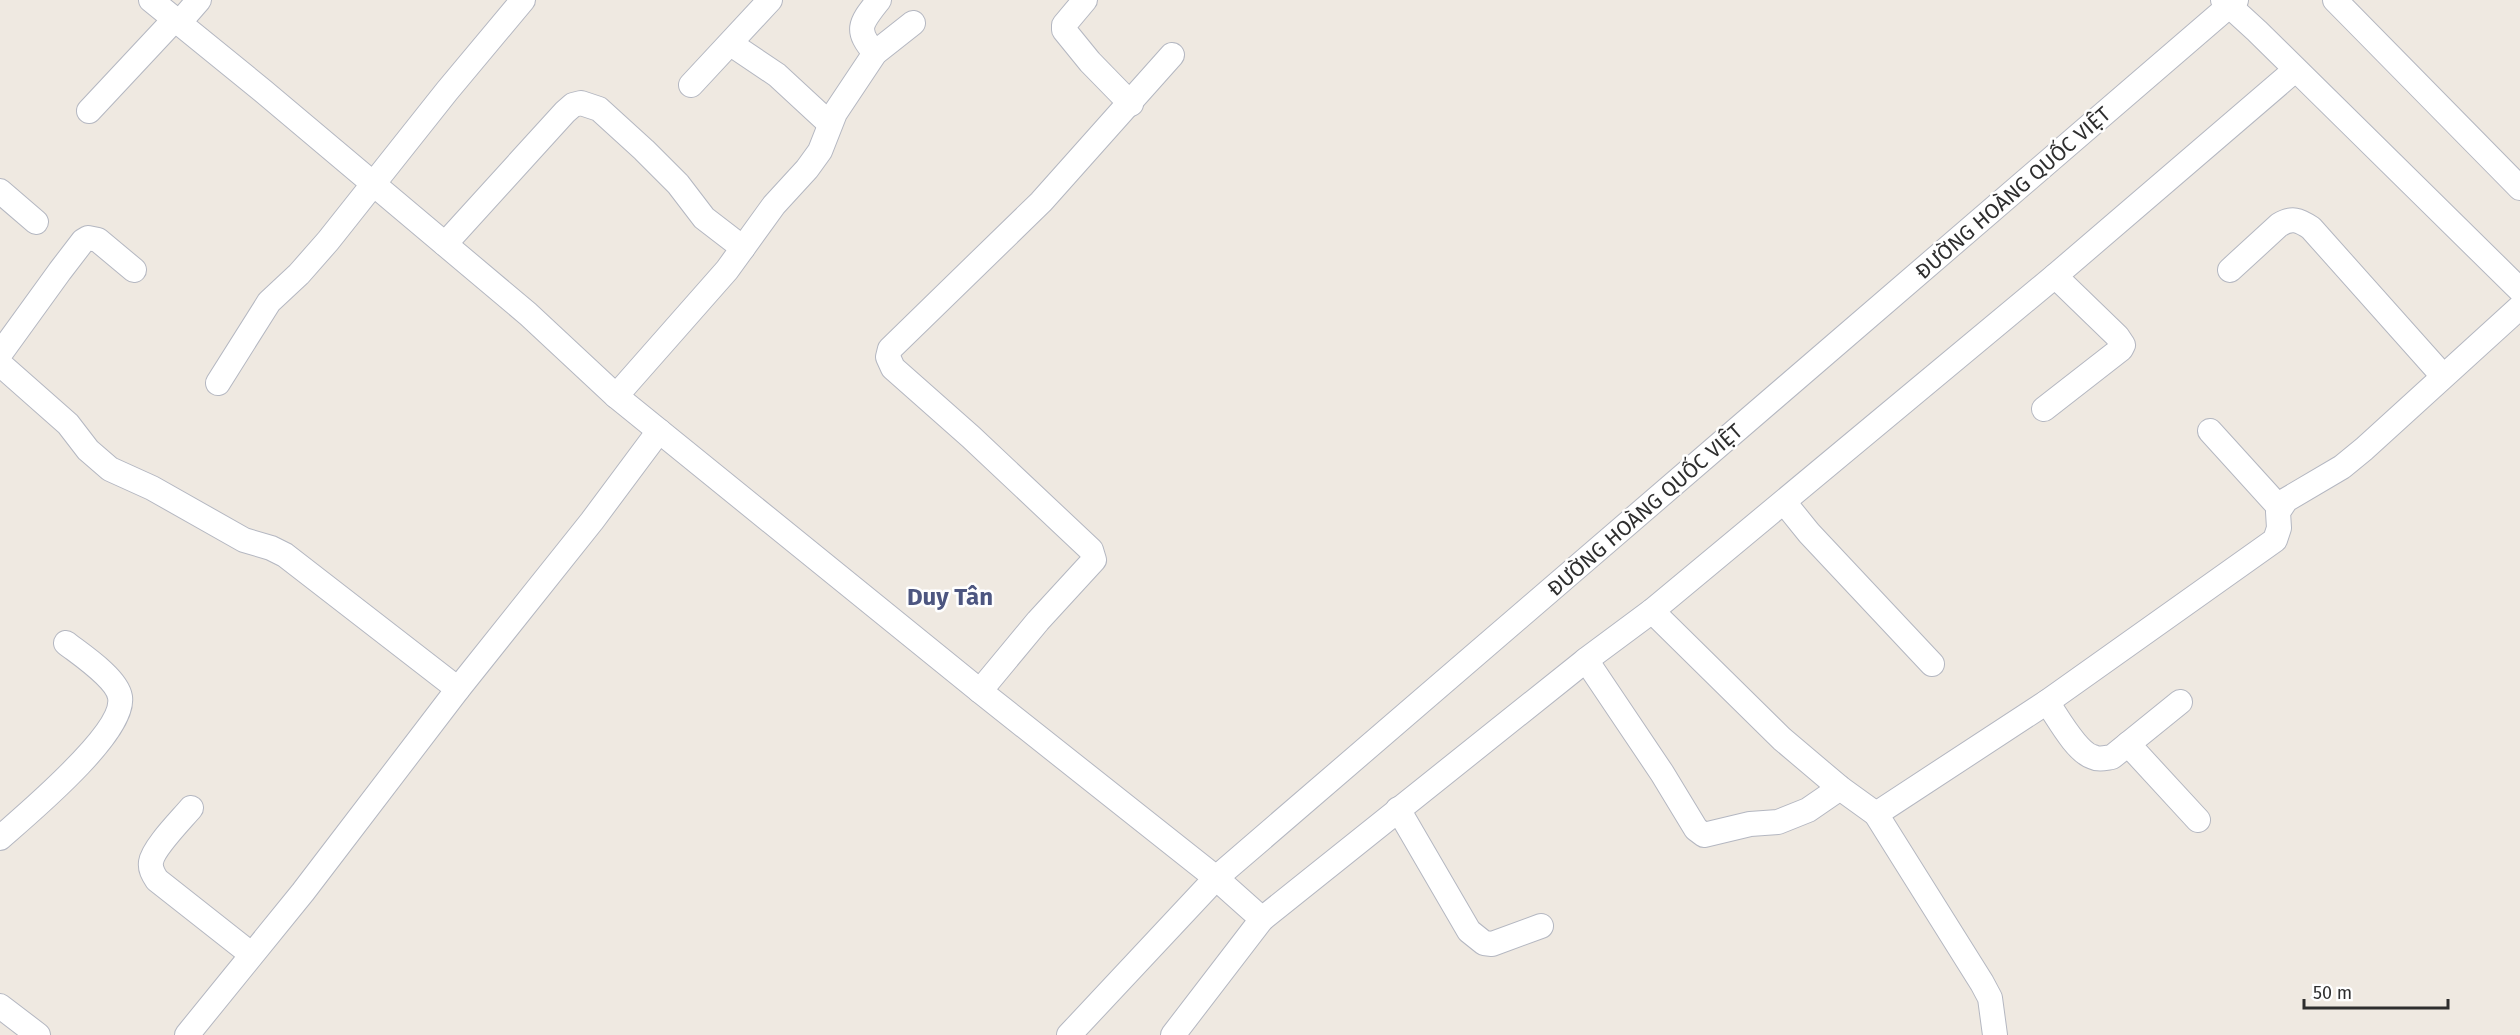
<svg xmlns="http://www.w3.org/2000/svg" width="2520" height="1035" font-family="'Fira Sans',sans-serif">
  <rect width="100%" height="100%" fill="#efe9e1"/>
  <g fill="none" stroke-linecap="round" stroke-linejoin="round">
    <g stroke="#b4b7c1" stroke-width="26">
      <g id="minor">
        <polyline points="151,0 263,91 528,314 616,396 980,691 1216,878 1262,919 1586,660 1652,611 2055,276 2295,70"/>
        <polyline points="1085,0 1064,25 1064,30 1090,62 1131,104"/>
        <polyline points="2223,0 2257,31 2520,290"/>
        <polyline points="2335,0 2520,188"/>
        <polyline points="179,23 199,0"/>
        <polyline points="731,44 777,75 830,124"/>
        <path d="M875 53C854 29 861 23 879 0"/>
        <polyline points="691,85 770,0"/>
        <polyline points="89,111 175,19"/>
        <polyline points="0,191 36,222"/>
        <polyline points="445,244 565,112 573,105 581,103 599,109 644,150 678,184 704,218 743,248"/>
        <path d="M2230 270 2279 225C2292 217 2299 220 2311 228L2443 376"/>
        <polyline points="0,354 60,271 83,241 88,238 98,240 134,270"/>
        <polyline points="0,364 68,424 88,450 110,469 152,488 244,540 271,548 285,555 458,689"/>
        <polyline points="218,383 269,302 299,274 328,241 447,91 523,0"/>
        <polyline points="616,396 727,270 774,205 807,169 820,151 835,113 875,53 913,23"/>
        <polyline points="2044,409 2121,349 2123,345 2117,336 2055,276"/>
        <polyline points="2210,431 2279,507"/>
        <polyline points="1784,502 1809,533 1932,664"/>
        <polyline points="1652,611 1782,739 1840,788 1876,814 1982,983 1990,998 1995,1035"/>
        <polyline points="1586,660 1662,773 1696,829 1704,835 1750,824 1778,822 1808,810 1840,788"/>
        <polyline points="980,691 1038,621 1094,560 1091,550 971,437 893,368 888,357 890,349 1041,202 1172,55"/>
        <path d="M2047 702C2057 716 2076 752 2093 757 2099 760 2105 758 2112 757L2180 702"/>
        <polyline points="2128,744 2198,820"/>
        <path d="M191 808C181 820 153 848 151 862 150 869 153 874 157 880L251 954"/>
        <polyline points="1398,809 1469,931 1484,943 1492,944 1541,926"/>
        <polyline points="1876,814 2047,702 2275,540 2279,528 2278,512 2286,500 2342,467 2364,449 2520,307"/>
        <path d="M0 838C26 815 126 732 120 697 117 678 80 654 66 643"/>
        <polyline points="0,1006 38,1035"/>
        <polyline points="187,1035 303,892 458,689 592,521 659,431"/>
        <polyline points="1069,1035 1216,878 2236,0"/>
        <polyline points="1173,1035 1262,919"/>
      </g>
    </g>
    <use href="#minor" stroke="#fff" stroke-width="24"/>
  </g>
  <g text-anchor="middle" stroke-width="5" stroke-linejoin="round" paint-order="stroke">
    <g font-size="21" fill="#2e2e2e" stroke="#fff">
      <text transform="translate(2013 193) rotate(-41)" y="7">ĐƯỜNG HOÀNG QUỐC VIỆT</text>
      <text transform="translate(1645 510) rotate(-41)" y="7">ĐƯỜNG HOÀNG QUỐC VIỆT</text>
    </g>
    <g font-size="24" font-weight="bold" fill="#4d5680" stroke="#fff">
      <text x="950" y="605">Duy Tân</text>
    </g>
  </g>
  <path d="M2304 999v9h144v-9" fill="none" stroke="#2e2e2e" stroke-width="3"/>
  <text x="2313" y="999" font-size="18" fill="#2e2e2e" stroke="#ffffff" stroke-width="4.5" paint-order="stroke">50 m</text>
</svg>
